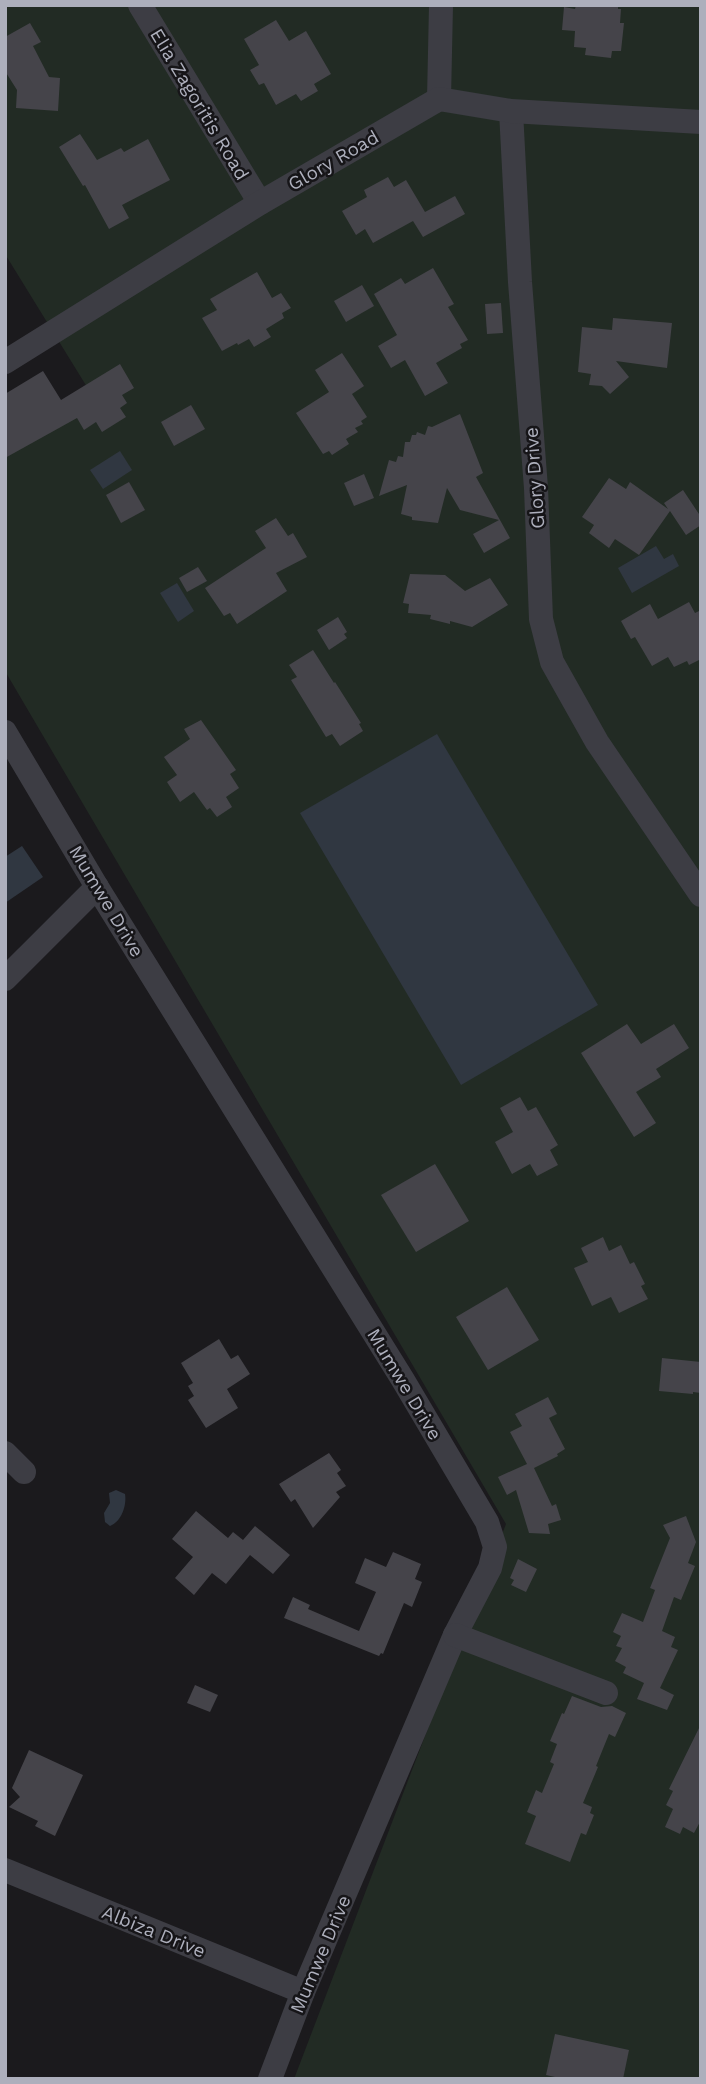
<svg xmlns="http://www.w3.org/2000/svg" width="706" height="2084" font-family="'Work Sans',sans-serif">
  <rect width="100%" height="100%" fill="#1b1a1d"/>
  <polygon fill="#222b24" points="5,5 701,5 701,2079 294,2079 506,1524 5,671 5,433 87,387 5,254"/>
  <g fill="#303741">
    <polygon points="120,451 132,470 103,489 90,470"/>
    <polygon points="656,546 664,559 673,554 679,566 632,593 618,568"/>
    <polygon points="177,583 194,611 178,622 160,593"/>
    <polygon points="437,734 598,1005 461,1085 300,813"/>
    <polygon points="22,846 43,877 5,903 5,857"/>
    <path d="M116 1490 125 1494C127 1506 121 1522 110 1526L105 1522 104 1513 110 1503 109 1493Z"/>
  </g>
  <g fill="#45444a">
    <polygon points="576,5 618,5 618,9 621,9 620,23 624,23 621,51 612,51 611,58 585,55 586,48 574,47 575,31 562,30 564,7 575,9"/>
    <polygon points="276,20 289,41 306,31 331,74 314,84 318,91 301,101 296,94 276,105 264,83 259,85 250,70 259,65 244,39"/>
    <polygon points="30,23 41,42 33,46 49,77 60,78 58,111 16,108 17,90 5,71 5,37"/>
    <polygon points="80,134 97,160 121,148 124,152 148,139 170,180 122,205 129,218 109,229 85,185 83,186 59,147"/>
    <polygon points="388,177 394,187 406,180 425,212 455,196 465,214 423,237 413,221 373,243 365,229 356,235 342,211 367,197 364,190"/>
    <polygon points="433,268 454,304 448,307 468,340 460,344 462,348 436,363 448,383 425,396 405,360 391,368 378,346 397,335 374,294 401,278 405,284"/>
    <polygon points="257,272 272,298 281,293 291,308 282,313 284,318 266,329 271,337 254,347 249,339 238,345 237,343 222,351 202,318 217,310 210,299"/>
    <polygon points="362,285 374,306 346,322 334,301"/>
    <polygon points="501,303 503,333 487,334 485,304"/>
    <polygon points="613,318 672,323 667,368 616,361 629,377 610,394 602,386 589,385 591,374 578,372 582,327 612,330"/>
    <polygon points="342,353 364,386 352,394 367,417 361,421 363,424 355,428 358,432 346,439 349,444 332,455 329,451 323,454 296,413 329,392 315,370"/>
    <polygon points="120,364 134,388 122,395 127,403 120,408 126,417 102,432 96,422 84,430 77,418 5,458 5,394 43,371 61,400"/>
    <polygon points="191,405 205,429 174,446 161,422"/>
    <polygon points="460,414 483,473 476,477 510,538 484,553 473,534 499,520 460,510 447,488 438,523 412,520 412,517 401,514 407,485 379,496 389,460 396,462 398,456 403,457 405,442 410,442 412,435 416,435 417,432 425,435 428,426 432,427"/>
    <polygon points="364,474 374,498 354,506 344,483"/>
    <polygon points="609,478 626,489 630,482 668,509 664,503 683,490 701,517 701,525 686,535 670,511 639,555 615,539 609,548 589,533 594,525 582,517"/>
    <polygon points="129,482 145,510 121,523 106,495"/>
    <polygon points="276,518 288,536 293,533 307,557 276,573 287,591 237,624 230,613 224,616 205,588 266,548 255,531"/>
    <polygon points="198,567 207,581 187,592 179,578"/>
    <polygon points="410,574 445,575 465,591 490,578 508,605 472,627 450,621 450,624 430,619 431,615 408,613 409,604 403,603"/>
    <polygon points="689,602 695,613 701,610 701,659 689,665 687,661 674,667 668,657 652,666 635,637 631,639 621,621 650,604 658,619"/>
    <polygon points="338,617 347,632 344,634 347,638 329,650 317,630"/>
    <polygon points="313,650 334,683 335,682 361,723 359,724 363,731 340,746 332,734 326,737 291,680 297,677 289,665"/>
    <polygon points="201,720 236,770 230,774 239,788 226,797 232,807 217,817 210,808 207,810 194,792 180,802 167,782 177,775 164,757 190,739 184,729"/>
    <polygon points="627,1024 641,1044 674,1024 689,1048 656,1069 661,1077 636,1092 656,1123 634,1137 581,1053"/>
    <polygon points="520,1097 528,1111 536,1107 558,1145 550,1150 558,1165 537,1176 530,1164 512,1174 495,1142 513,1132 500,1108"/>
    <polygon points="435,1164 469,1221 416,1252 381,1195"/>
    <polygon points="603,1237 609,1251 621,1245 630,1264 634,1262 645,1284 641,1286 648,1299 619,1313 611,1297 592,1306 574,1268 588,1262 581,1248"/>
    <polygon points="507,1287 539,1340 488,1370 456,1317"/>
    <polygon points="219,1339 231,1359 238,1355 250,1374 227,1389 238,1408 206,1428 188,1400 194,1396 188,1386 193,1383 181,1363"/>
    <polygon points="662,1358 701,1362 701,1393 693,1392 693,1394 659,1391"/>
    <polygon points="548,1397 557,1414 549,1418 565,1449 557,1454 558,1456 534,1468 552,1506 556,1504 561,1520 548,1524 550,1534 529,1533 516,1490 507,1495 498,1477 527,1464 510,1432 522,1426 515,1414"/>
    <polygon points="329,1453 341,1470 337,1473 346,1486 336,1492 340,1497 313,1528 295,1499 291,1502 279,1484"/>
    <polygon points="196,1511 228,1538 233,1532 243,1540 255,1526 290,1555 273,1574 250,1555 226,1584 212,1573 194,1595 175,1578 193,1557 172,1539"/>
    <polygon points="686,1516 696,1542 688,1563 695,1566 681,1600 674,1597 662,1631 675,1637 671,1647 678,1650 660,1688 674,1695 667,1710 637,1699 644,1683 623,1673 626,1667 615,1661 622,1648 616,1646 621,1636 613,1632 622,1613 643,1622 655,1590 650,1588 670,1538 663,1525"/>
    <polygon points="393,1552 421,1564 415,1579 422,1582 412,1607 404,1603 383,1654 381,1653 379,1656 284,1618 293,1597 310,1605 308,1609 359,1631 376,1592 355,1583 365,1558 386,1567"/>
    <polygon points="518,1559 537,1569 526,1592 511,1585 514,1580 510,1578"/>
    <polygon points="195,1685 218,1695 210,1712 187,1703"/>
    <polygon points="572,1696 601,1707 612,1706 626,1713 615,1737 609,1734 596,1766 598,1767 583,1803 592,1807 590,1813 594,1815 586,1835 581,1833 570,1862 525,1844 536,1816 527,1812 536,1790 542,1793 554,1764 550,1762 557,1744 550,1741 562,1713 564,1714"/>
    <polygon points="701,1724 701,1820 694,1833 683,1827 680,1834 665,1827 673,1809 666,1805 673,1791 669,1789"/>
    <polygon points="29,1750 83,1775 55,1836 35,1826 38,1821 9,1807 20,1797 12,1788"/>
    <polygon points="555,2034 629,2050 623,2079 564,2079 546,2075"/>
  </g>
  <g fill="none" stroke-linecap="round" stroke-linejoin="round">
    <g stroke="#3d3d44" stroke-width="24">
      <polyline points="140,5 260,203"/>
      <polyline points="439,99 441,5"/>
      <polyline points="511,111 520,282 536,488 541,619 552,662 597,742 701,895"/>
      <polyline points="5,362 260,203 439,99 511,111 701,122"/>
      <polyline points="5,732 97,887 403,1380 487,1522 495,1547 490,1568 455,1635 303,1992 270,2079"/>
      <polyline points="5,979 97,887"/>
      <polyline points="5,1453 24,1472"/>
      <polyline points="455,1635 606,1693"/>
      <polyline points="5,1870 303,1992"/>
    </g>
  </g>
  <g text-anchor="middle" stroke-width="5" stroke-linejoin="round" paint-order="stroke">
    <g font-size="19" fill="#adafbc" stroke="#161518">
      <text transform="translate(200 104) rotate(59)" y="7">Elia Zagoritis Road</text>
      <text transform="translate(333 160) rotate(-30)" y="7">Glory Road</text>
      <text transform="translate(534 478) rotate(-94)" y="7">Glory Drive</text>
      <text transform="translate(107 901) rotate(59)" y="7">Mumwe Drive</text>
      <text transform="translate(405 1384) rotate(59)" y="7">Mumwe Drive</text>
      <text transform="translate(154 1931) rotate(22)" y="7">Albiza Drive</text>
      <text transform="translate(320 1954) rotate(-67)" y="7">Mumwe Drive</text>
    </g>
  </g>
  <rect width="706" height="2084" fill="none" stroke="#adafbc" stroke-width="14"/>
</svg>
